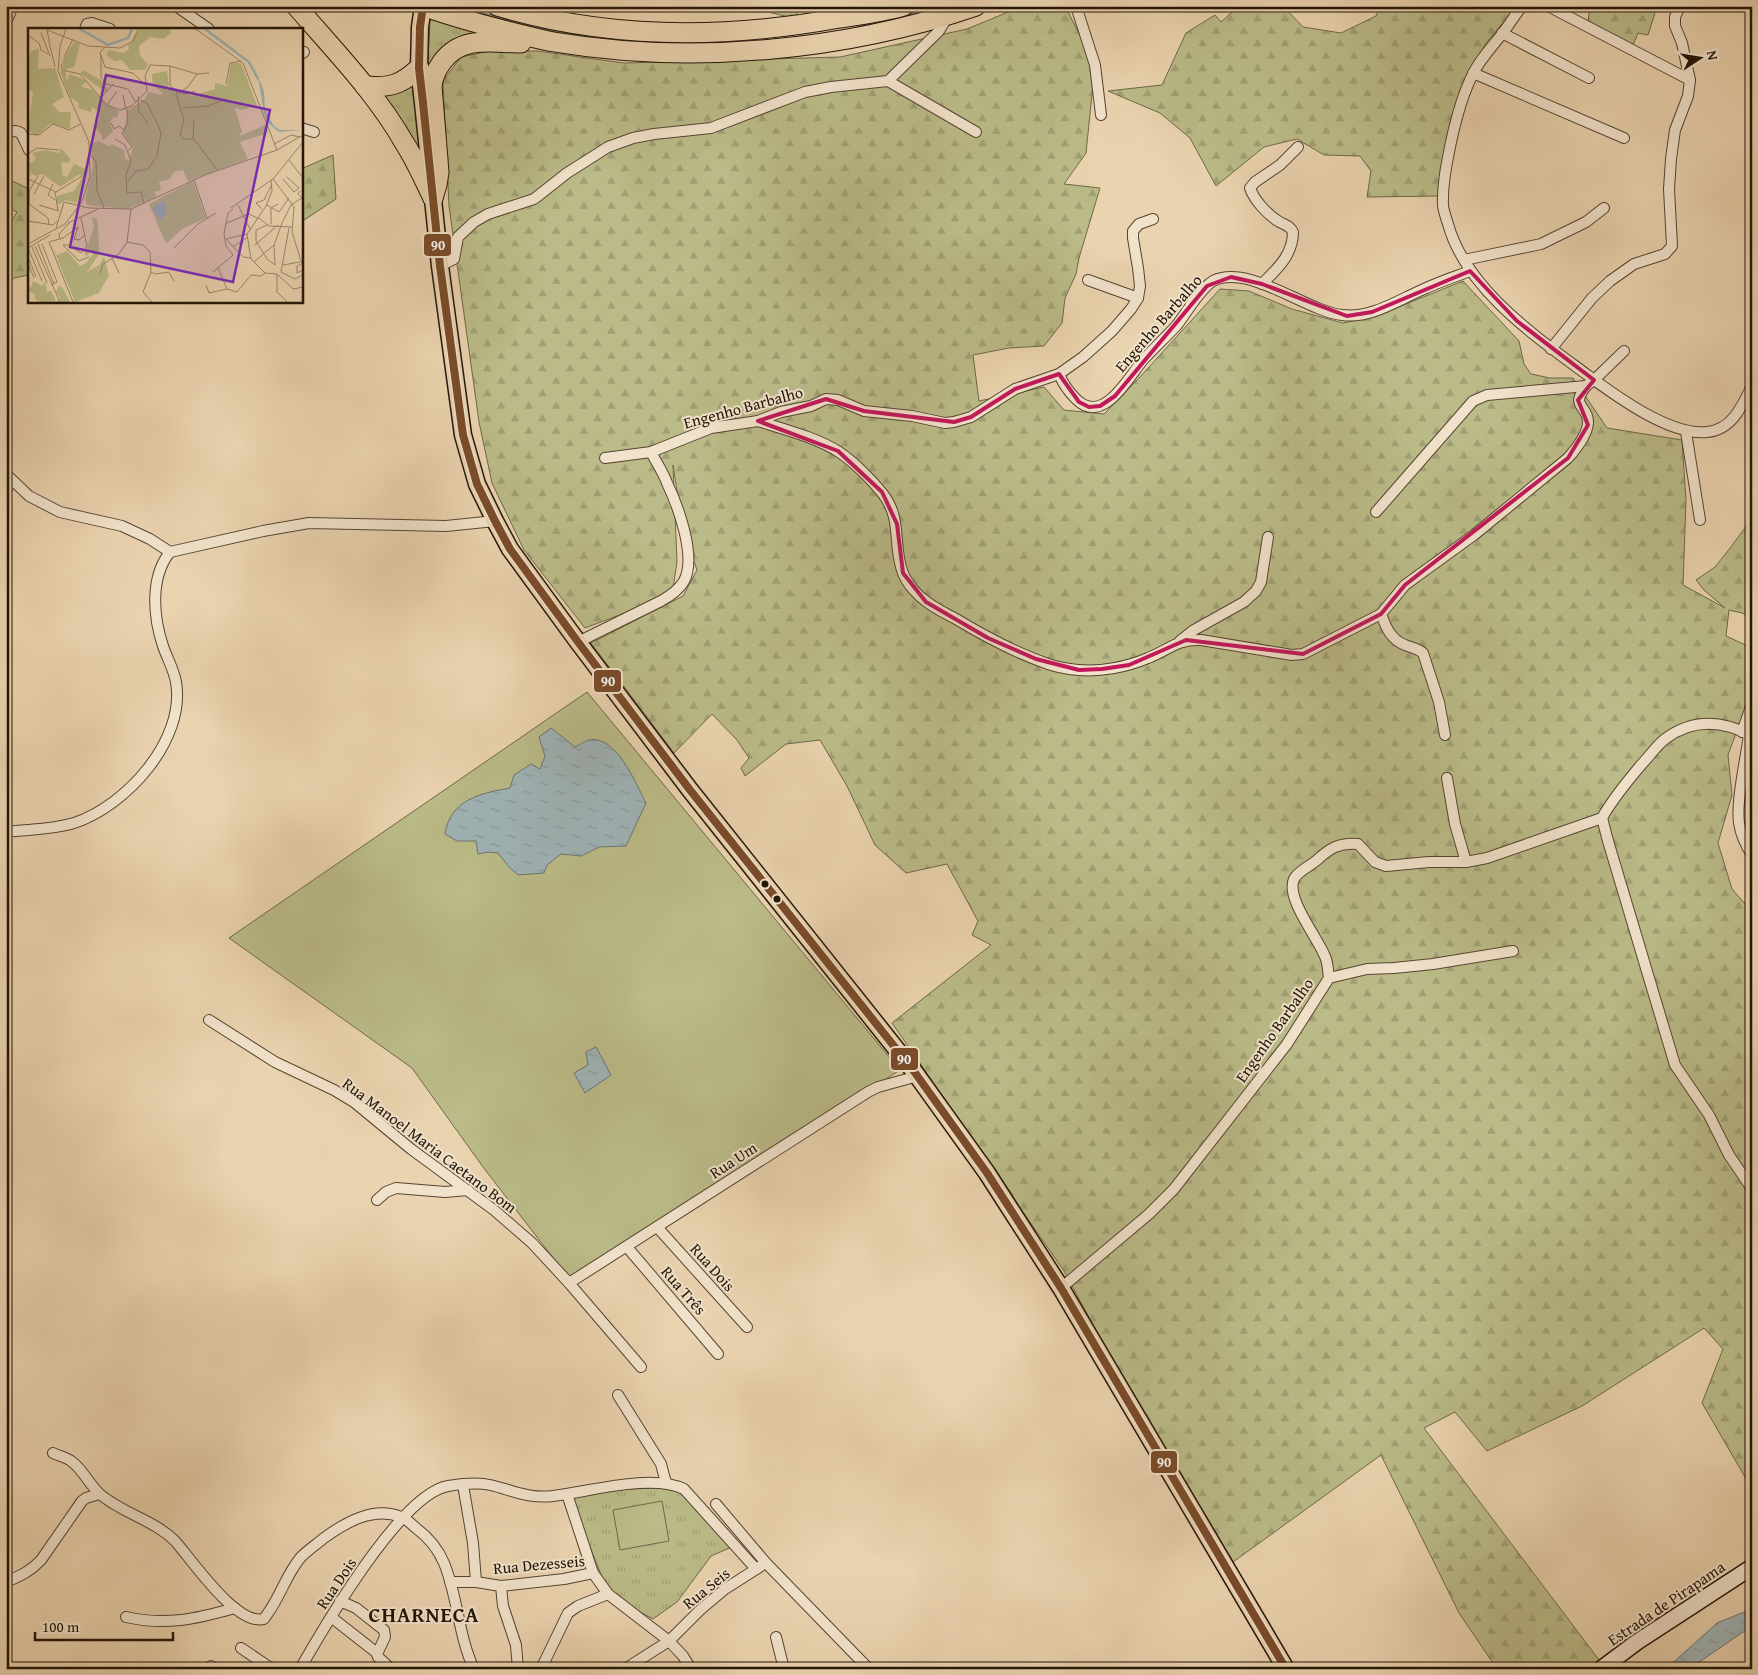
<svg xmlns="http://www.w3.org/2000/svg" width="1758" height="1675" font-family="'Gentium Book Plus',serif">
  <defs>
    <pattern id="grass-tufts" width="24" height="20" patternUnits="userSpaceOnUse" patternTransform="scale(1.25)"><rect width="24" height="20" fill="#babb88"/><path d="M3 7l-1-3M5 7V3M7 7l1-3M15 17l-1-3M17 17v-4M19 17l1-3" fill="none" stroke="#a0a074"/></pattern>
    <pattern id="forest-firs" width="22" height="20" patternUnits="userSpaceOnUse" patternTransform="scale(1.25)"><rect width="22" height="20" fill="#babb88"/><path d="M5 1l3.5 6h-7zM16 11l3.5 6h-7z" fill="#a0a074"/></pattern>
    <pattern id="water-ripples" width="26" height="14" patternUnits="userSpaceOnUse" patternTransform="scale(1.25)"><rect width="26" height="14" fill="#9eb4b7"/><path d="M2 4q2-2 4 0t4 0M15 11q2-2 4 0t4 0" fill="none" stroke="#889a9c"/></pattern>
  </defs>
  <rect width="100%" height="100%" fill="#ead3af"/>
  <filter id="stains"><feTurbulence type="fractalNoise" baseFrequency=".004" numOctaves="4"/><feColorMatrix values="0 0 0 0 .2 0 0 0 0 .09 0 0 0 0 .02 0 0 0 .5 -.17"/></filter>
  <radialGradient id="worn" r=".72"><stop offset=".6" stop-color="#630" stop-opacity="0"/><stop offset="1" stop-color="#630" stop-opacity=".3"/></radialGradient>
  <g fill="url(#grass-tufts)" stroke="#6e6848">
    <polygon points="430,19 503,38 473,39 427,86"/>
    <polygon points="413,81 422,166 378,92"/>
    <polygon points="655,1488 683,1490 734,1546 711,1556 677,1602 653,1619 611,1596 605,1584 569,1496 603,1490"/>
  </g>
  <g fill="url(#forest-firs)" stroke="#6e6848">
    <polygon points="543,6 804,6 793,18 768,12 592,11 552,9"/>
    <polygon points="1023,6 1065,6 1095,65 1086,153 1064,184 1100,188 1079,258 1076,274 1065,298 1062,323 1044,346 1009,348 973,355 979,401 1044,387 1064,410 1104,414 1139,378 1220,289 1249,291 1292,309 1343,323 1376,316 1463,281 1519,341 1524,364 1531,374 1550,378 1573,378 1607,428 1682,440 1686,501 1683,585 1725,608 1704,590 1696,580 1715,567 1731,547 1752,518 1752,618 1742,613 1729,610 1726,636 1752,648 1752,690 1728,755 1732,795 1718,843 1732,889 1752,912 1752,1489 1702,1403 1723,1349 1704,1328 1582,1406 1487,1451 1455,1412 1424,1428 1599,1660 1587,1669 1497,1669 1459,1613 1381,1455 1233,1562 1098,1334 1064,1271 892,1023 991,945 972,935 978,921 947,864 906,873 875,845 847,786 820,740 786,744 745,776 741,768 749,758 737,740 712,714 674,753 591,643 683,596 697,570 683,530 673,465 677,562 672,595 585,628 524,550 492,483 479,422 449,206 443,81 461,57 490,51 537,51 624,63 840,57 967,29"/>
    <polygon points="1239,6 1283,6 1303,27 1341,33 1376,16 1380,6 1517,6 1487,42 1469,70 1452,122 1439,196 1367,197 1371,171 1360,156 1324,155 1297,139 1264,147 1216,186 1190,138 1160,113 1108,91 1162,85 1186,33 1215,15 1221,22"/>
    <polygon points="1590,6 1661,6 1655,13 1648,35 1638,33 1633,45 1588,21"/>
    <polygon points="333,155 336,199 301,222 301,169"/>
    <polygon points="6,178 29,189 29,275 14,278 6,287 6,231 17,212 6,207"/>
  </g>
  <g fill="#babb88" stroke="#6e6848">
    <polygon points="587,692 900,1070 570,1280 483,1167 412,1068 229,938"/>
    <polygon points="662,1501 669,1541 620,1550 613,1510"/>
  </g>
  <g fill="url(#water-ripples)" stroke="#6d7471">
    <path d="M551 728 575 747C579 745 585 741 589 740 616 734 636 784 646 803L626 846 599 847 581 856 561 854 547 865 544 873 518 875 509 867 498 853 488 852 478 854 476 841H457L445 834C450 799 482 793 510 788L514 775 531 764 540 769 545 756 539 737Z"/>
    <polygon points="596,1047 611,1075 585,1093 574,1073 588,1065 586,1052"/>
    <polygon points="1752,1609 1752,1626 1689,1669 1666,1669 1717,1623"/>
  </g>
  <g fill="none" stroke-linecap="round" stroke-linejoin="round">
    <g stroke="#6d7471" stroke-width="2.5">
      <polyline points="455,6 536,28 609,39 642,42"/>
      <polyline points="905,15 940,6"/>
      <polyline points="856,28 892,19"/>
    </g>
    <g stroke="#554431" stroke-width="12">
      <g id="street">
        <polyline points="176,6 209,29"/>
        <polyline points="1076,6 1095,65 1101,115"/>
        <path d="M1522 6C1515 15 1509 25 1502 34 1492 47 1480 59 1473 74 1462 95 1456 119 1451 142 1447 162 1442 185 1443 206 1444 212 1446 218 1448 224 1466 289 1535 336 1586 374 1616 396 1670 436 1707 432 1732 430 1742 406 1752 386"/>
        <polyline points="1548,6 1690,80"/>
        <polyline points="6,22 13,6"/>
        <polyline points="85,29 87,24 92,23 110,29"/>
        <polyline points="1502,33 1589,78"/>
        <polyline points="301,54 304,52"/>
        <polyline points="1473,73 1624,138"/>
        <polyline points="888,81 976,132"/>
        <polyline points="301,128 314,132"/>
        <polyline points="6,132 16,131 21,133 29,150"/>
        <polyline points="1464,260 1541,244 1586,222 1604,208"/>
        <polyline points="440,266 454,259 458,237 474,222 488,214 534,199 567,173 608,147 633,138 654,134 711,128 805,92 831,87 888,81 939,31 948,16"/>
        <polyline points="1088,280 1138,298"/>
        <path d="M1262 284C1277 269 1293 255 1293 232 1290 225 1284 225 1278 221 1267 214 1254 200 1250 188L1255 182 1280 165 1298 147"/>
        <polyline points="1551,349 1592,298 1610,281 1634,264 1665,254 1672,246 1669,189 1671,159 1675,130 1688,96 1690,80 1682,43 1675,26 1675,17 1680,6"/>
        <path d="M1059 374C1063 384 1068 391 1076 399 1103 426 1128 378 1143 360 1154 348 1166 337 1177 325 1187 312 1200 289 1213 281 1248 263 1306 311 1342 315 1371 319 1398 300 1424 289 1439 282 1454 277 1470 271"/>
        <path d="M758 421C783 429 818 438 839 452 854 462 872 480 883 494 903 520 892 546 903 573 907 584 918 596 927 602 936 609 947 614 956 619 986 637 1016 653 1048 664 1057 667 1068 669 1078 670 1101 672 1127 667 1148 658 1169 650 1176 639 1201 640L1292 655 1303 654 1381 614 1405 585 1474 535 1568 458C1576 449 1587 435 1588 423 1589 405 1569 408 1586 386"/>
        <polyline points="1686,432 1700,520"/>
        <polyline points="605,458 651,452"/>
        <polyline points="6,474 29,496 60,512 122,526 150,539 170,552"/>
        <polyline points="6,491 11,480"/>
        <polyline points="1376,512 1473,401 1487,395 1586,386 1594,380 1624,351"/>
        <path d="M1381 614C1386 627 1390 639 1405 645 1412 648 1417 648 1423 653L1439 702 1445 735"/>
        <polyline points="1180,641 1194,630 1244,602 1256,591 1261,582 1268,537"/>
        <path d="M578 642 661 601C670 596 679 590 684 581 697 557 678 506 667 483 663 472 656 462 651 452L711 428 758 421 781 412 811 406 826 399 838 400 864 411 912 416 945 423 954 422 971 417 1015 389 1059 374 1083 357 1112 331 1131 309 1138 298 1140 286 1138 268 1133 238V231L1139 224 1153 219"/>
        <polyline points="1742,732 1752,704"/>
        <path d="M1749 735C1746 758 1736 801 1739 823 1741 835 1746 846 1752 855"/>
        <polyline points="1447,778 1455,824 1466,862"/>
        <polyline points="1602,818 1608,841 1675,1065 1709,1115 1729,1155 1752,1189"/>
        <path d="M6 832C29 829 51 830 74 823 126 806 186 740 176 682 174 670 167 658 163 646 153 616 150 577 170 552L263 531 309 523 446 526 495 521"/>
        <polyline points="1329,978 1367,969 1394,968 1433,964 1513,951"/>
        <polyline points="209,1020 275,1062 334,1090 354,1102 411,1149 494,1210 532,1243 569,1283 641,1367"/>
        <polyline points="377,1200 386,1192 396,1188 445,1192 468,1190"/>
        <polyline points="657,1227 747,1327"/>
        <polyline points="627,1247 718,1354"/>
        <polyline points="569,1283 868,1092 878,1087 918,1076"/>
        <path d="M1061 1288 1149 1214 1174 1189 1287 1044 1329 978C1328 972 1328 965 1326 959 1320 940 1285 899 1294 879 1298 871 1310 866 1317 860 1330 848 1340 842 1358 844L1375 862 1386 866 1429 862H1466L1487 858 1602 818C1613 798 1627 782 1641 765 1649 757 1656 746 1665 739 1693 718 1722 720 1752 736"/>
        <polyline points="618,1395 661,1464 666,1483"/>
        <path d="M53 1453C59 1456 66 1457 71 1461 83 1469 89 1485 101 1495 124 1514 154 1520 175 1541 192 1560 236 1626 264 1619L268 1613C281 1595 287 1573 301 1557 308 1550 317 1544 324 1538 346 1522 374 1506 401 1517 407 1519 411 1524 416 1528 428 1537 438 1549 444 1563 458 1597 458 1635 474 1669"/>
        <polyline points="463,1485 473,1543 476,1582"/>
        <polyline points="567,1494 593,1573 608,1594 669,1641 683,1656 691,1669"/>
        <polyline points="716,1504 766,1563 869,1669"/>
        <path d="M6 1582C20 1576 31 1571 41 1560L82 1501 86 1498 99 1494"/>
        <polyline points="450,1582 476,1582 501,1586 564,1579 593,1573"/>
        <polyline points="501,1586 503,1606 516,1645 518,1669"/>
        <polyline points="340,1601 356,1608 384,1630 385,1637 377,1654 378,1657 391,1669"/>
        <path d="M126 1617C166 1626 196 1619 235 1608"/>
        <polyline points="331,1617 377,1653"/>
        <polyline points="776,1637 784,1669"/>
        <polyline points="241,1648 272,1669"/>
        <polyline points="211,1666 214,1669"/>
        <path d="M300 1669C324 1627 401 1494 448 1486 461 1484 477 1482 490 1485 512 1490 528 1499 553 1496 588 1492 652 1473 684 1489L756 1569"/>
        <polyline points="541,1669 568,1613 578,1606 608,1594"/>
        <polyline points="625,1669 669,1641 700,1610 725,1589 761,1566"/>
      </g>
    </g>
    <g stroke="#231507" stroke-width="18">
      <polyline id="secondary" points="1601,1669 1637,1642 1752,1567"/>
    </g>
    <g stroke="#231507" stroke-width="19">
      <polyline id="primary" points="423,6 420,27 419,68 423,103 440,266 463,435 477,484 495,521 510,549 578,642 690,790 913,1070 987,1173 1061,1288 1286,1669"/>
    </g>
    <g stroke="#231507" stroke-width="21">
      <g id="highway">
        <path d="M296 6C334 50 376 93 405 144 416 161 424 180 433 198"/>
        <path d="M423 6C449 16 476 23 503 30 520 34 537 39 554 42 692 65 845 51 976 6"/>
        <path d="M497 6C610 40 725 39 840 18 861 15 884 12 904 6"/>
        <path d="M365 86C390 88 401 85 419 68"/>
        <path d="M433 198 437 185 439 172 432 86C433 77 437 69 442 62 462 35 492 43 521 43"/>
      </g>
    </g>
    <use href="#street" stroke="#f1e2cb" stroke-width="10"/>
    <use href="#secondary" stroke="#f1e2cb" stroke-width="15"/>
    <use href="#primary" stroke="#ead3af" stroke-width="16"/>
    <use href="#highway" stroke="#ead3af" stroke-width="19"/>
    <g stroke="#f1e2cb" stroke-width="11">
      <polyline id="bus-1" points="423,6 420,27 419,68 423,103 440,266 463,435 477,484 495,521 510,549 578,642 690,790 913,1070 987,1173 1061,1288 1286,1669"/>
    </g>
    <use href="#bus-1" stroke="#7a4b2a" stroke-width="8"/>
  </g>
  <path fill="none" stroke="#c2185b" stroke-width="4" stroke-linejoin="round" d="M1470 271 1517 321 1594 380 1578 400 1588 425 1568 458 1405 585 1381 614 1303 654 1186 640 1129 665 1102 669 1079 670 1036 659 988 638 926 602 903 573 897 524 882 492 838 451 758 421 826 399 864 411 954 422 971 417 1015 389 1059 374 1079 402 1089 407 1100 406 1115 396 1207 286 1231 277 1262 284 1347 316 1372 312Z"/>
  <g fill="#231507" stroke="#f1e2cb" stroke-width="2">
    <circle cx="765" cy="884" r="4.5"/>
    <circle cx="777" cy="899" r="4.5"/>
  </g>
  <g text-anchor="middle" stroke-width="4" stroke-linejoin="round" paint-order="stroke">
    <g font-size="16" fill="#231507" stroke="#f1e2cb">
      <text transform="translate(1158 323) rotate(-49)" y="6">Engenho Barbalho</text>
      <text transform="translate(743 407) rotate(-15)" y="6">Engenho Barbalho</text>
      <text transform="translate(1274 1030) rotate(-55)" y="6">Engenho Barbalho</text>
      <text transform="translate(430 1145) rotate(37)" y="6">Rua Manoel Maria Caetano Bom</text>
      <text transform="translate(733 1160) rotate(-33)" y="6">Rua Um</text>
      <text transform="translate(713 1267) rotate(48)" y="6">Rua Dois</text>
      <text transform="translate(684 1290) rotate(49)" y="6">Rua Três</text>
      <text transform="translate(539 1564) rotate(-5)" y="6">Rua Dezesseis</text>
      <text transform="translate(336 1583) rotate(-56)" y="6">Rua Dois</text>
      <text transform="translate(706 1588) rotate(-39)" y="6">Rua Seis</text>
      <text transform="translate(1666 1603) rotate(-34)" y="6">Estrada de Pirapama</text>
    </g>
    <g font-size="21" font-weight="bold" letter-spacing="1" fill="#231507" stroke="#f1e2cb">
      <text x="424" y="1622">CHARNECA</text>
    </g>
  </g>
  <g transform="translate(28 28)">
    <rect width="275" height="275" fill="#ead3af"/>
    <path d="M112 1H141L143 4 136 11 122 9 111 18 112 27 120 37 116 42H102L94 32 87 33 79 28 80 22 96 25 101 21 100 18ZM46 14 52 16 46 39 35 42 34 33ZM11 21 10 41 27 40 36 69 24 76 31 84H43L42 101 22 96 8 109 0 102 5 64 0 62V31L3 23ZM203 35H213L229 77 214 82 207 80 214 104 210 109 237 97 240 105 212 114 220 131 160 153 155 142 146 144 142 151 131 154 133 162 126 164 129 169 99 181 59 177 57 172 65 138 63 116 71 113 82 119 83 116 96 122 97 131 101 132 105 120 95 106 100 82 117 71 120 64 134 67 135 65 125 57 124 46 139 43 141 57 137 63 142 60 164 68 187 61V55L199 58ZM55 42 73 52 80 61 77 64 52 45ZM32 43H38V53L42 46 59 53 54 57 55 59 65 62 79 77 91 83 89 90 85 89 82 95 85 104 74 113V107L66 98 71 92 72 85 64 79 63 84 50 80 51 75 42 69ZM33 120 43 132 40 135 33 134 35 148 39 149 46 136 60 142 49 175 37 172 32 176 28 175 29 168 46 163 54 150 52 146 32 159 15 146 7 148 2 143 4 149 0 145V133L4 135 8 130 4 125 17 122 31 125ZM64 190H68L70 196 71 226 59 244 71 237 76 229 81 247 71 265 47 274 25 220 29 227 39 223 52 238 58 235 65 226 63 222 58 229 57 225 66 199ZM5 253 14 258 17 254 19 264 23 263 27 270V274L33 271 28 264 30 258 34 259 42 274H13L8 272 6 266 0 263V256L3 260Z" fill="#babb88"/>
    <path d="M165 153 178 190 154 201 138 216 121 176Z" fill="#babb88"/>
    <path d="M230 49 236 63 237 82 246 98 252 102H275L251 104 241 96 236 85ZM134 173 137 175 138 185 132 193 124 180Z" fill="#9eb4b7"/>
    <path fill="none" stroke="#9eb4b7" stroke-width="2.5" d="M52 1 80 17 100 10 104 1M177 1 221 34 230 51"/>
    <path fill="none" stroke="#9a876c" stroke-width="1" d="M168 1 215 35 249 122M13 5 22 28M0 7 11 15 13 22 20 26M22 18 19 2 60 18 92 20 105 13 110 1M22 18 27 39M77 19 72 25 77 39 105 45 117 57M73 27V49L78 56 100 61 108 75M36 29 45 11M33 36 34 42 52 46 79 77 92 82 104 78 119 63 117 48 122 37M122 37 142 38 169 46 181 45M142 38V57L149 64M169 46 159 60 148 66 156 92 152 106 155 111H166L189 142M198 56 202 35 213 33M150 64 158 66 167 63M95 67 98 82M110 68 111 84 120 95M73 70 85 56M79 77 89 63M155 80 180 78 195 72M99 81 100 94 94 106 104 119 100 123M83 95 86 101 91 98 96 102M0 106 11 107 25 96 41 102 52 96M165 110 166 91M87 111 97 117 103 133 98 147 99 165 113 164 116 176M246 116 263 107 272 109M0 126 9 120 31 122M63 127 68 134 69 163 76 180M261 132 275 150M10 148 1 163V176L20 190 21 197M0 151 28 164 54 148M245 151 266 179 264 204 275 239M255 151 266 164 271 160 259 149M166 152 179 190M243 152 244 163 238 178 219 206 223 231 237 245 249 246M99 154 108 143 120 141 129 128 133 105 130 97 119 75 112 72M25 156 20 167 27 172M27 164 30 183M6 166 16 148M11 177 31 183M210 177 222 201M239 177 251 184 261 170M203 180 245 151 275 114M234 181 228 175 236 172 244 156M216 188 221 186 231 191M231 190 241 198 264 199M0 193 25 197 29 193M40 195 70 181M199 195 216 188M243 196V180L250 176M239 197 228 202V213L239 231 247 237 246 217 254 195 263 177 274 170 270 166 272 163M50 199 46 211 51 212 57 207M28 200 36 174 61 180 103 181 177 147 249 122 275 107M32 211 31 206 41 195M198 211 215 229 223 230M198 211 219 206M21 214 45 274M21 214 35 210 50 199M99 214 115 217 122 224 123 244 115 264 124 274M0 216 37 196 54 174 62 148 61 114 30 43 32 18 38 1M10 216 26 256M14 216 29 254 23 257M35 217H41L53 225 59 218 53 190M35 217 51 233 61 229M227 217 250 197M7 218 32 274M4 219 19 255M205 219 220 209M0 220 14 253M0 220 22 207M146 220 170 196 188 185M0 229 8 249M84 230 91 245M226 234 246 217M0 236 6 250M273 236 269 238V245L275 242M255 237 272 234M190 240 199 261M123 244 127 246 141 244 146 253M185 244 205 227 198 218 196 206 200 185 205 181M253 244 261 200M253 244 267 251 275 247M72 245 75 236 91 226 99 214 103 181M249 246 265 261 275 259M249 246V264L259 274M178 257 181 265 199 261 209 264 223 247 233 248 237 245"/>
    <path fill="#7b2cbf" fill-opacity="0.15" stroke="#7b2cbf" stroke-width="2.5" d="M78 47 242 82 205 254 42 219Z"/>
    <rect width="275" height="275" fill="none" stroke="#231507" stroke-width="2.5"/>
  </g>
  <g stroke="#f1e2cb" stroke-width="2">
    <rect x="423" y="233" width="29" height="24" rx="5" fill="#7a4b2a"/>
    <rect x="593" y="669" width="29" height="24" rx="5" fill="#7a4b2a"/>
    <rect x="890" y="1047" width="29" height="24" rx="5" fill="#7a4b2a"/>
    <rect x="1150" y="1450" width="28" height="24" rx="5" fill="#7a4b2a"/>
  </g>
  <g font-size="14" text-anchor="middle" font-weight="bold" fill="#fff">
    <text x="438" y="250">90</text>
    <text x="608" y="686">90</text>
    <text x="904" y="1064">90</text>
    <text x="1164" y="1467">90</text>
  </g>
  <rect width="1758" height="1675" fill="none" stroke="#ead3af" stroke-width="25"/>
  <rect x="8" y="8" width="1743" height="1660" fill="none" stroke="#231507" stroke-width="2.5"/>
  <rect x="12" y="12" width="1733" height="1650" fill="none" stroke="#231507"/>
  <g transform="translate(1700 58) rotate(78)" stroke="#f1e2cb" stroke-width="4" paint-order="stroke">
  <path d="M0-4L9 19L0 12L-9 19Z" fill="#231507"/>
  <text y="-8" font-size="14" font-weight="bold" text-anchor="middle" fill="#231507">N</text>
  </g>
  <path d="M35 1632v8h138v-8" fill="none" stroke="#231507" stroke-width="2.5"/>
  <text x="42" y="1632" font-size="15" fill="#231507" stroke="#f1e2cb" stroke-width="4" paint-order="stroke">100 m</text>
  <rect width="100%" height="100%" filter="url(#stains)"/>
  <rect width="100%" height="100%" fill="url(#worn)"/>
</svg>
